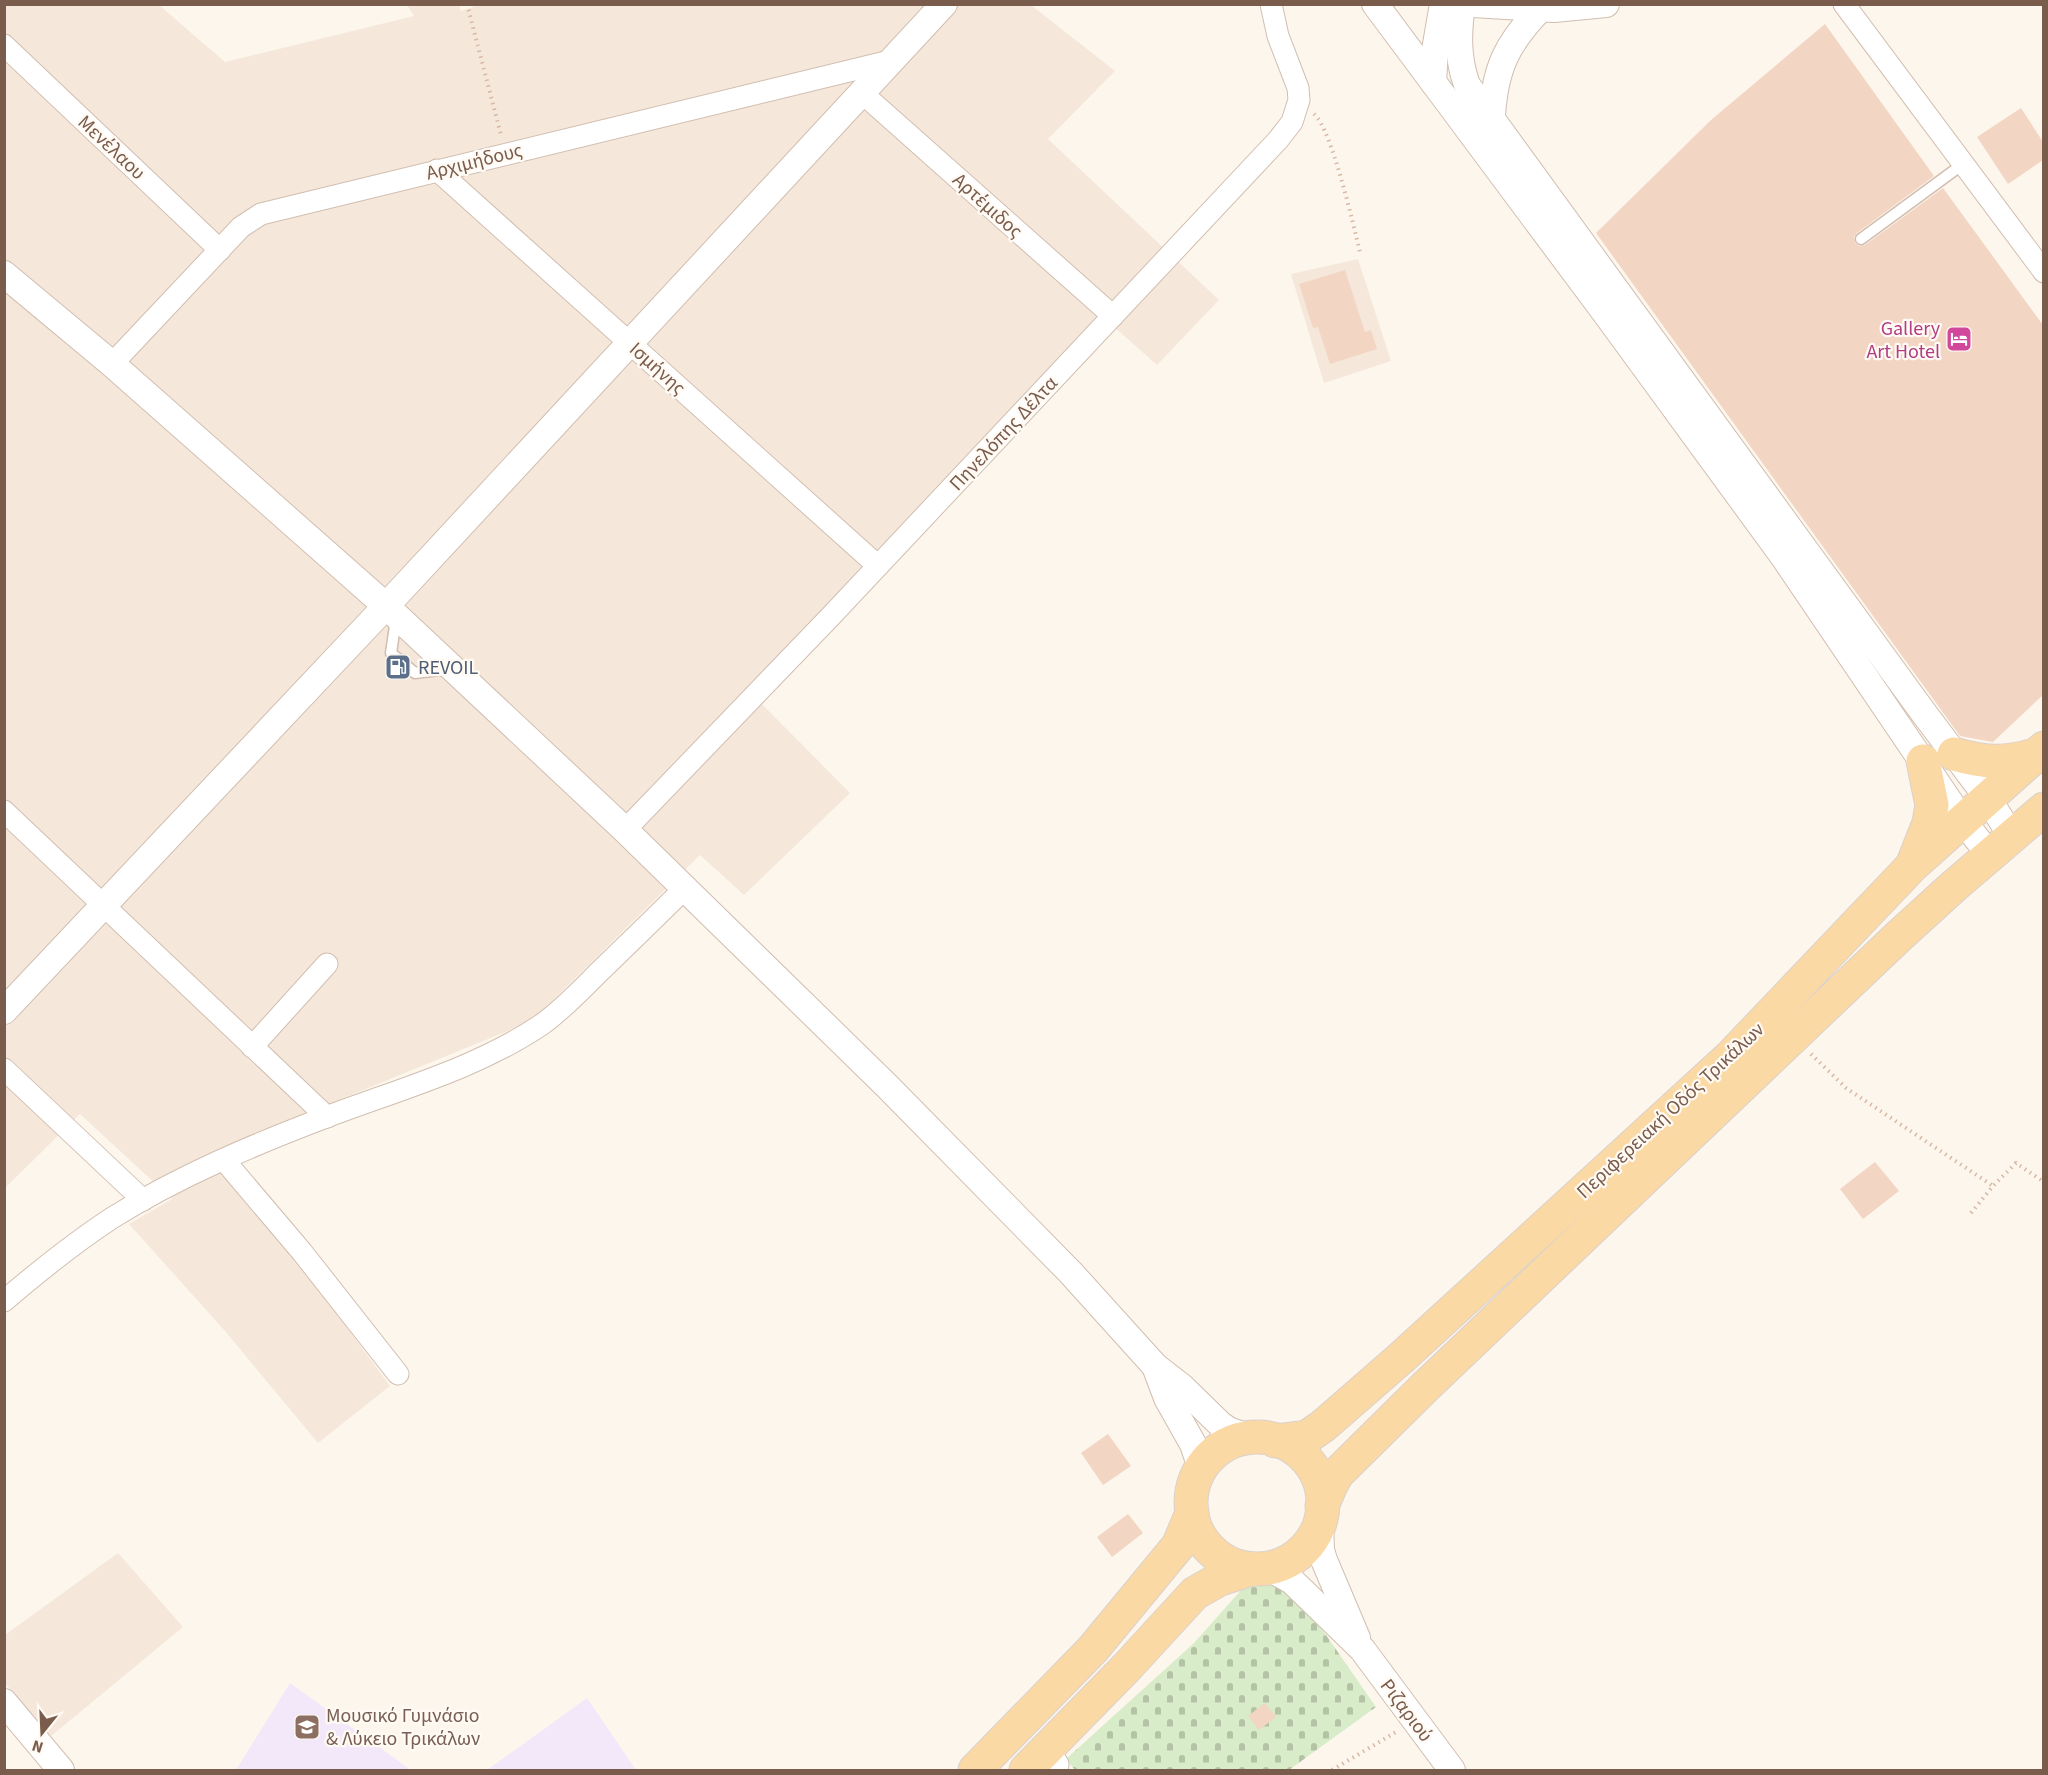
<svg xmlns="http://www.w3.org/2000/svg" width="2048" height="1775" font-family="'Source Sans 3',sans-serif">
  <defs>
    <pattern id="cemetery-stones" width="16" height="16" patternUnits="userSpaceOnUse" patternTransform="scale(1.5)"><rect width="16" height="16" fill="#d8ecc9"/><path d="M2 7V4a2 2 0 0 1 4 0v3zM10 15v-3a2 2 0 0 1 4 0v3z" fill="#b4c2a5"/></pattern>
  </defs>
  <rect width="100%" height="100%" fill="#fdf6ec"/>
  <g fill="#f5e8da">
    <polygon points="482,4 1031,5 1115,71 1048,139 1219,300 1157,365 1102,316 749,691 850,793 744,895 700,855 537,1016 510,1030 307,1113 208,1157 306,1272 390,1386 318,1443 225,1331 129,1224 172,1199 80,1114 5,1188 4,5 159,5 225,62 414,16 407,5 459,5 461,11"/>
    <polygon points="1358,259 1391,361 1324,383 1291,274"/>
    <polygon points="118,1553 183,1627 51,1736 5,1683 5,1635"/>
  </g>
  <g fill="#f3e8fa">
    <polygon points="290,1683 411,1770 236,1770"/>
    <polygon points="587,1698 636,1770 487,1770"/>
  </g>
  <polygon fill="url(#cemetery-stones)" points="1259,1580 1294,1589 1376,1707 1289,1770 1075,1770 1066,1759 1194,1643 1243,1588"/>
  <g fill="#f3d5c3">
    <polygon points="1825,24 1934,176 1857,233 1854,237 1855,243 1859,246 1865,245 1943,188 2043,325 2043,695 1993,742 1960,736 1596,233 1711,120"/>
    <polygon points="2021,108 2043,142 2043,160 2008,184 1977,137"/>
    <polygon points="1345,270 1365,332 1371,330 1377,349 1330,364 1318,327 1313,328 1299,284"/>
    <polygon points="1875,1162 1899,1191 1863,1219 1840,1189"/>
    <polygon points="1108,1434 1131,1466 1103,1485 1081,1453"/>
    <polygon points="1128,1514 1143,1533 1112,1557 1097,1537"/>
    <polygon points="1265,1703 1276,1717 1259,1730 1248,1716"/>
  </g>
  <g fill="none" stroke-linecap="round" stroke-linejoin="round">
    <g stroke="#d1beb0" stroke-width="13">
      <g id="service">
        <polyline points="1861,239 1963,164"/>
        <polyline points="396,619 391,653 415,673 448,669"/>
      </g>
    </g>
    <g stroke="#d1beb0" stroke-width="23">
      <g id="minor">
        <polyline points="1844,4 2044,272"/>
        <polyline points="4,45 220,250"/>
        <polyline points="862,93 1113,316"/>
        <polyline points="437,170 878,566"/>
        <polyline points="112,364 241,227 261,214 894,60"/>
        <polyline points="4,811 327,1117"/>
        <polyline points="625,830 831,616 1278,140 1292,122 1299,100 1298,88 1278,36 1271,4"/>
        <polyline points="252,1047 327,964"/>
        <polyline points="4,1069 143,1200"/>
        <polyline points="224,1160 302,1252 398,1374"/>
        <path d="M4 1301C39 1271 74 1243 112 1218 179 1176 255 1144 329 1116 400 1089 477 1068 541 1025 561 1011 580 991 598 973 627 945 656 917 685 888"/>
        <polyline points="1048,1748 1058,1764 1057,1770"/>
      </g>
    </g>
    <g stroke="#d1beb0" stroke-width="28">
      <g id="tertiary">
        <polyline points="1375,4 1606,314 1783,556 1962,820 1990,855"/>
        <path d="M1462 4C1458 33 1457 57 1467 85L1923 712 1987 797 2012 837"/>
        <polyline points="1473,4 1554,9 1606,4"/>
        <polyline points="1433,82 1435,50 1443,4"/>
        <path d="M1492 116C1495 68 1507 43 1541 8"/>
        <polyline points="4,274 112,364 386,606 625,830 887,1086 1071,1273 1155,1366 1182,1387 1221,1425 1230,1431 1253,1438"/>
        <polyline points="4,1011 386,606 944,4"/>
        <polyline points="1155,1366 1167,1398 1193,1444 1201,1468"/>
        <polyline points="1320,1522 1321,1550 1324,1560 1357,1638"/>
        <polyline points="1269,1568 1292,1581 1362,1649 1452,1770"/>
        <polyline points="4,1702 61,1770"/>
      </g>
    </g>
    <g stroke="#dad1cd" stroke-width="35">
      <g id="primary">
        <path d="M1954 754C1985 763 2003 764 2035 755"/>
        <polyline points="1914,861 1929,823 1932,805 1923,761"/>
        <circle cx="1257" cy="1503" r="66"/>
        <polyline points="1275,1441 1307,1437 1323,1426 1401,1358 1730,1057 1912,866 2044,748"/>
        <polyline points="1322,1506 1331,1485 1337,1474 1425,1387 1898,937 1954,886 2044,809"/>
        <polyline points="975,1770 1093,1649 1178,1546 1192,1513"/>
        <polyline points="1026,1770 1126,1668 1195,1593 1220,1579 1251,1569"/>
      </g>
    </g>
    <g stroke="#d9b8a5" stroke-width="4" stroke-dasharray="1.5 4.5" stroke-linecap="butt">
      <polyline points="467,4 501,135"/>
      <path d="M1314 114C1332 130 1353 224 1360 252"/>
      <polyline points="1811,1054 1846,1088 1993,1186"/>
      <polyline points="1971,1213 1993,1186 2016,1163 2044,1182"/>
      <polyline points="1332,1770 1396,1732"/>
    </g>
    <use href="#service" stroke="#fff" stroke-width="10"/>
    <use href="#minor" stroke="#fff" stroke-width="21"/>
    <use href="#tertiary" stroke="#fff" stroke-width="26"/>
    <use href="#primary" stroke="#fbd9a5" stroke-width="33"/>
  </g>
  <defs>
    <g id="hotel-square" transform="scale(1.35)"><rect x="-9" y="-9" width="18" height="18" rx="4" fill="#d1479c" stroke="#fffaf3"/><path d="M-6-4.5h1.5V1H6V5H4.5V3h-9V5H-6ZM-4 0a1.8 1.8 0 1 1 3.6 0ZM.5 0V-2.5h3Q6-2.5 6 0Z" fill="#fff"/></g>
    <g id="fuel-square" transform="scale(1.35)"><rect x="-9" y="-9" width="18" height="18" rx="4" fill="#5c6f8a" stroke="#fffaf3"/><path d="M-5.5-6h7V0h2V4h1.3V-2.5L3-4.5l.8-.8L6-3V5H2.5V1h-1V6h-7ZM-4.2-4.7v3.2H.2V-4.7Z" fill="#fff"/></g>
    <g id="school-square" transform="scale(1.35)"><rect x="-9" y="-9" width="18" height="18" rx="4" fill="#8d6e63" stroke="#fffaf3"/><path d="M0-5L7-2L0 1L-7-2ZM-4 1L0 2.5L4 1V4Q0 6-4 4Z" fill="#fff"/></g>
  </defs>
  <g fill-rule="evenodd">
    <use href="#hotel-square" x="1959" y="339"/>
    <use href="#fuel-square" x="398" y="667"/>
    <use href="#school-square" x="307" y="1727"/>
  </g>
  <g text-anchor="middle" stroke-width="4.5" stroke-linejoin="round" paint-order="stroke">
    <g font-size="20" fill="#7a5c4d" stroke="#fffaf3">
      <text transform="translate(112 147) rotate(43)" y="7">Μενέλαου</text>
      <text transform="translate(474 161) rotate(-14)" y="7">Αρχιμήδους</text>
      <text transform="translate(988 205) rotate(42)" y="7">Αρτέμιδος</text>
      <text transform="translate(658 368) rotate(42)" y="7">Ισμήνης</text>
      <text transform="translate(1003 433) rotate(-47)" y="7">Πηνελόπης Δέλτα</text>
      <text transform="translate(1670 1110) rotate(-43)" y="7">Περιφερειακή Οδός Τρικάλων</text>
      <text transform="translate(1407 1710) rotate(53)" y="7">Ριζαριού</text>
    </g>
    <g font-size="20" fill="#b23c85" stroke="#fffaf3" text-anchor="end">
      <text x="1940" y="335">Gallery<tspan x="1940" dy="23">Art Hotel</tspan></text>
    </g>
    <g font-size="20" fill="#4e5e75" stroke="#fffaf3" text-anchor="start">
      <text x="418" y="674">REVOIL</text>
    </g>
    <g font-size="20" fill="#785e54" stroke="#fffaf3" text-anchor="start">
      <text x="326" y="1722">Μουσικό Γυμνάσιο<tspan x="326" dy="23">&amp; Λύκειο Τρικάλων</tspan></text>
    </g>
  </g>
  <rect width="2048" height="1775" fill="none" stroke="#7a5c4d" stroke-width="12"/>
  <g transform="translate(42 1733) rotate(198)" stroke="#fffaf3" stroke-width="4.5" paint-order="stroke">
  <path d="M0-4.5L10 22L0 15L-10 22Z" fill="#7a5c4d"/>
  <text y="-9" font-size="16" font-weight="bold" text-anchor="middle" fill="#7a5c4d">N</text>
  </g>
</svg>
